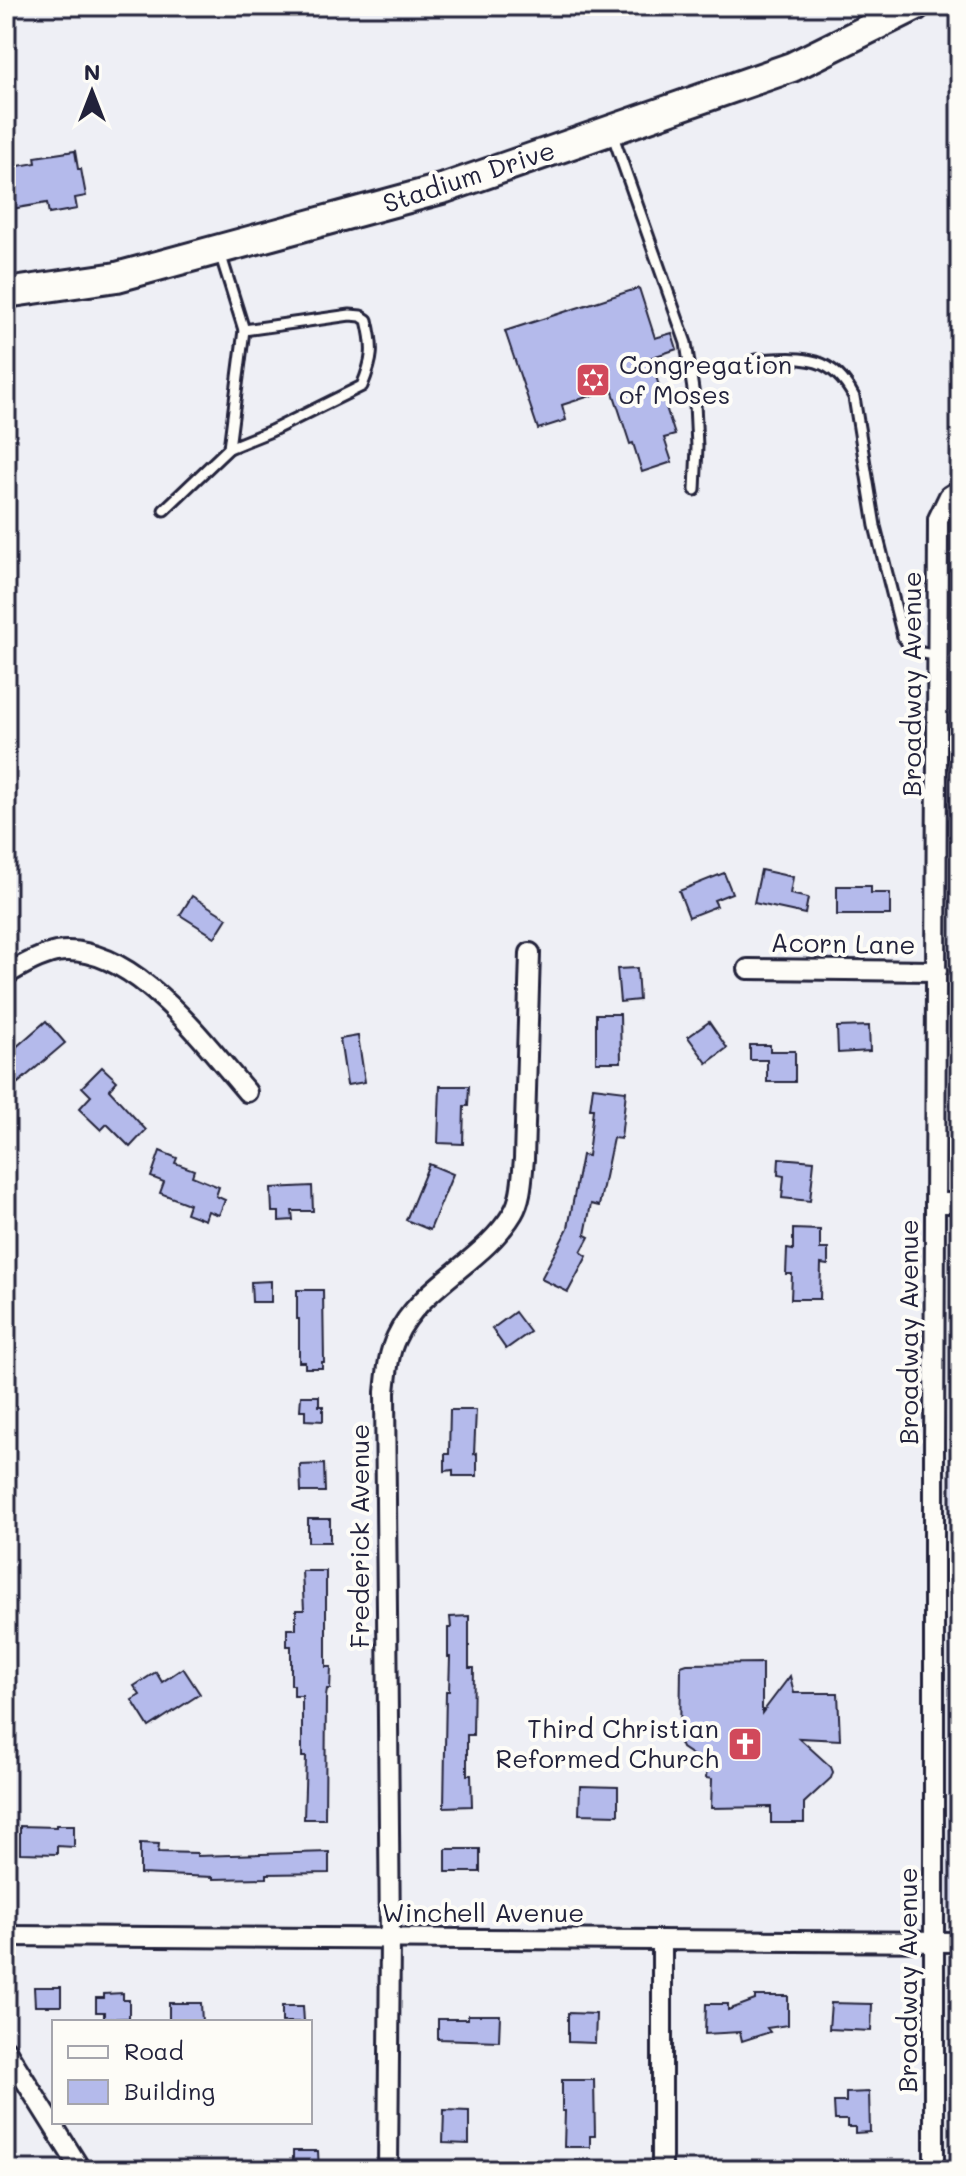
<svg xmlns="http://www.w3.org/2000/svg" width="966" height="2176" font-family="Mali,sans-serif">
  <rect width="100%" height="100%" fill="#eeeff5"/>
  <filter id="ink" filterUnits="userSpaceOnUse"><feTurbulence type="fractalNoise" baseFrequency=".0125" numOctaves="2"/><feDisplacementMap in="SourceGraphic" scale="16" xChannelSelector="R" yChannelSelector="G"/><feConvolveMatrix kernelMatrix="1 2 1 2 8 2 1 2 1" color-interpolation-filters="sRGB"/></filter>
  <g filter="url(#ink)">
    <polygon fill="#dddff2" points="951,1357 960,1357 960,1918 954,1918 947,1909"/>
    <g fill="#b4baeb" stroke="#22223b" stroke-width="2">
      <polygon points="75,151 78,169 81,169 86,196 75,198 77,209 49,214 47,203 11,209 9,198 6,198 6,168 36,163 35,157"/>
      <polygon points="639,288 655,338 672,333 677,349 650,358 675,435 664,438 672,462 642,472 633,443 630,444 612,389 562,405 566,420 538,429 505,331"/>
      <polygon points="761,870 793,877 790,894 808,898 805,914 754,903"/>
      <polygon points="724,873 732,893 714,900 717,906 689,917 679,891"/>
      <polygon points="837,886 871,886 871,893 890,893 890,915 837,915"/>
      <polygon points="192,896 227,918 215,937 180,915"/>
      <polygon points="637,968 639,1000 620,1002 617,969"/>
      <polygon points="596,1014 620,1014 621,1062 596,1062"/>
      <polygon points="46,1021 65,1043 18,1083 6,1069 6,1056"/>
      <polygon points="709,1022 727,1048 707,1063 688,1037"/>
      <polygon points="869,1026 870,1051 838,1053 837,1027"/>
      <polygon points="358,1036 365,1082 347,1085 340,1039"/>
      <polygon points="750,1045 770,1045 770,1051 795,1051 795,1082 767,1082 767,1060 750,1060"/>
      <polygon points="102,1067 117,1081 109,1090 146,1130 130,1147 107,1124 101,1130 79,1109 91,1096 82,1087"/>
      <polygon points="440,1086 469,1086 468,1106 464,1106 463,1144 438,1143"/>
      <polygon points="593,1087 626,1091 621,1139 613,1138 599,1206 591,1204 585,1235 589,1237 581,1252 587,1256 568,1292 541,1279 568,1228 582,1155 588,1156 593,1109 590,1109"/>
      <polygon points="160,1151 177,1158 175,1163 194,1170 192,1176 219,1187 216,1196 225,1200 219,1215 208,1211 205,1220 186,1213 189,1204 160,1193 164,1182 151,1177"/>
      <polygon points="779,1158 814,1161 810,1201 782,1198 784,1176 778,1175"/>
      <polygon points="429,1164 453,1174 430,1230 406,1220"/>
      <polygon points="312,1186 313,1211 292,1211 293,1220 279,1221 279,1212 272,1212 271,1188"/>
      <polygon points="793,1229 820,1230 820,1249 828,1249 828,1265 821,1264 820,1299 791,1299 792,1274 786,1274 787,1249 793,1250"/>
      <polygon points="271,1281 271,1302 252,1302 251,1282"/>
      <polygon points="297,1290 323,1290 324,1362 322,1362 322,1368 305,1368 305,1362 299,1362 299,1319 297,1319"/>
      <polygon points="515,1312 530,1332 506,1349 492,1329"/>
      <polygon points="301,1396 319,1396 319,1406 323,1406 323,1421 305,1420 305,1410 300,1410"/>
      <polygon points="450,1410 476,1410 474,1454 477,1453 477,1476 453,1476 453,1470 445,1471 445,1454 449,1454"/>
      <polygon points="324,1464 325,1492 301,1492 300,1465"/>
      <rect x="308" y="1519" width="22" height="23"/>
      <polygon points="302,1571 326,1571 326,1667 331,1667 330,1689 327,1689 326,1696 325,1819 304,1819 306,1757 302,1757 302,1696 294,1696 294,1685 291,1685 291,1646 287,1646 287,1629 296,1629 296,1610 304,1610"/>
      <polygon points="469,1616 469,1668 474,1668 473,1735 467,1735 467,1775 471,1775 472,1806 444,1807 446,1691 449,1691 450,1657 448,1657 448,1628 451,1628 450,1617"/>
      <polygon points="762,1663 762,1713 790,1676 794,1693 838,1693 840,1740 799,1738 831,1767 833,1772 831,1778 804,1803 804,1823 771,1823 771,1807 711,1808 712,1779 706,1778 707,1765 682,1748 680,1743 681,1666 687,1664"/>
      <polygon points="183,1668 200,1694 149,1727 132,1700 140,1695 134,1686 156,1672 162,1682"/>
      <polygon points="580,1786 618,1787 618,1815 579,1814"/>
      <polygon points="56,1825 74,1825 74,1847 57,1846 57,1854 20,1853 20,1826 56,1827"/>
      <polygon points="140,1843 159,1844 158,1852 197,1853 197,1856 329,1852 329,1873 267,1874 267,1878 213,1879 213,1877 140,1874"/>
      <rect x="446" y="1849" width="34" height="23"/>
      <polygon points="34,1987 61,1987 61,2006 35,2006"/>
      <polygon points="123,1993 123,2000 129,2000 129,2018 104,2019 104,2012 96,2012 96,1998 104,1998 104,1994"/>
      <polygon points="755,1996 788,1996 788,2025 767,2028 770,2032 742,2041 740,2032 705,2034 706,2004 728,2004 728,2010 755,2000"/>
      <polygon points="169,2003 201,2003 202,2022 169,2022"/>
      <polygon points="831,2003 872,2004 871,2031 829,2029"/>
      <polygon points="282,2006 303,2006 304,2022 282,2022"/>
      <polygon points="568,2013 596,2014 595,2043 568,2042"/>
      <polygon points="468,2015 500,2015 499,2041 438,2039 438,2019 468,2019"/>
      <polygon points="562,2080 594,2080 595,2136 590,2136 590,2147 564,2147 565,2111 562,2111"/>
      <polygon points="869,2092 870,2132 855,2133 855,2127 847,2127 847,2120 835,2120 834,2102 846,2102 846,2093"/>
      <polygon points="444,2110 469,2111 469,2144 443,2143"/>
      <polygon points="293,2151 318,2151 319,2170 293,2170"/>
    </g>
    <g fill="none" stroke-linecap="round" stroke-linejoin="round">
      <g stroke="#22223b" stroke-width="15">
        <g id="service">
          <polyline points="612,133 686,343 695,403 697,447 695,490"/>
          <path d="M755 360C799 358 831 352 854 397L875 526 903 637C914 654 919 653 938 655"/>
          <path d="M229 448 271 431 362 386C373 359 374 349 367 320L361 316 350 315 244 330"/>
          <polyline points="164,510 229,448 244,330 220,253"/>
        </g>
      </g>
      <g stroke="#22223b" stroke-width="24">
        <g id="minor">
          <polyline points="748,969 937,971"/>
          <path d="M6 975C22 965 38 956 56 952 131 940 204 1043 247 1092"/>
          <polyline points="935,1203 960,1203"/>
          <polyline points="6,1936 960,1942"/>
          <polyline points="6,2050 81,2170"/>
          <path d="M388 2170 390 1938 385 1392C387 1374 388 1354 396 1338 420 1285 483 1263 513 1213 522 1198 522 1177 524 1159L530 953"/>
          <polyline points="662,2170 662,1940"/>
          <polyline points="934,2170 934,1452 938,519 949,496 960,489"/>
        </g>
      </g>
      <g stroke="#22223b" stroke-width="34">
        <polyline id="primary" points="6,293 117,277 445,188 792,67 915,6"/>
      </g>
      <use href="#service" stroke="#fdfcf7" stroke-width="9"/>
      <use href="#minor" stroke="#fdfcf7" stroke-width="18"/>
      <use href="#primary" stroke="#fdfcf7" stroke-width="28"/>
    </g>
  </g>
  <defs>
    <g id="synagogue-square" transform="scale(1.8)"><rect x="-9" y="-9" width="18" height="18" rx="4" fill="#d1495b" stroke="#fdfcf7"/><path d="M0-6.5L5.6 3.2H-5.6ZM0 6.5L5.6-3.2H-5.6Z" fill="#fff"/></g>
    <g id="church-square" transform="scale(1.8)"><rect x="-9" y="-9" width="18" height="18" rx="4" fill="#d1495b" stroke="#fdfcf7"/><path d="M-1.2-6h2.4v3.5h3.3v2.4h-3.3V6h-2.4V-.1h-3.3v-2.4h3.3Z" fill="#fff"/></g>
  </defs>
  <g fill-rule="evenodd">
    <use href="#synagogue-square" x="593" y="380"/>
    <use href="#church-square" x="745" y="1744"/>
  </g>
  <g text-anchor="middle" stroke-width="8" stroke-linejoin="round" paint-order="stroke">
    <g font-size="26" fill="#22223b" stroke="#fdfcf7">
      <text transform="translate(469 177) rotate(-18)" y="9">Stadium Drive</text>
      <text transform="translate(912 684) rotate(-90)" y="9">Broadway Avenue</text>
      <text transform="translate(843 944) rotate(1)" y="9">Acorn Lane</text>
      <text transform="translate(909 1332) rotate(-90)" y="9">Broadway Avenue</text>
      <text transform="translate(360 1536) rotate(-90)" y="9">Frederick Avenue</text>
      <text x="483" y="1922">Winchell Avenue</text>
      <text transform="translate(908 1980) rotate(-90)" y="9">Broadway Avenue</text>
    </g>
    <g font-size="26" fill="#22223b" stroke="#fdfcf7" text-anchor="start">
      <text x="619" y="374">Congregation<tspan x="619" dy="30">of Moses</tspan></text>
      <text x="719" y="1738" text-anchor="end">Third Christian<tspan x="719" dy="30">Reformed Church</tspan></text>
    </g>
  </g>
  <rect width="966" height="2176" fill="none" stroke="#fdfcf7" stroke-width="32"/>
  <rect x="16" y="16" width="934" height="2144" fill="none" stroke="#22223b" stroke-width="3" filter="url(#ink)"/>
  <rect x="52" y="2020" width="260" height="104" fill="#fdfcf7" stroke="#a5a5ac" stroke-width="2"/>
  <rect x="68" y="2046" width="40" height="12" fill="#fdfcf7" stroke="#a5a5ac" stroke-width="2"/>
  <text x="124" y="2060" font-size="24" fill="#22223b">Road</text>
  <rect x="68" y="2080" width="40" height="24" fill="#b4baeb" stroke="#a5a5ac" stroke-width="2"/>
  <text x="124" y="2100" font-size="24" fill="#22223b">Building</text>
  <g transform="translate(92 92)" stroke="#fdfcf7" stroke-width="6" paint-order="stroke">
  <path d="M0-6L14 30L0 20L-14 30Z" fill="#22223b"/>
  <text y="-12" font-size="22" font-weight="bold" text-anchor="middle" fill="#22223b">N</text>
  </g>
</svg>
